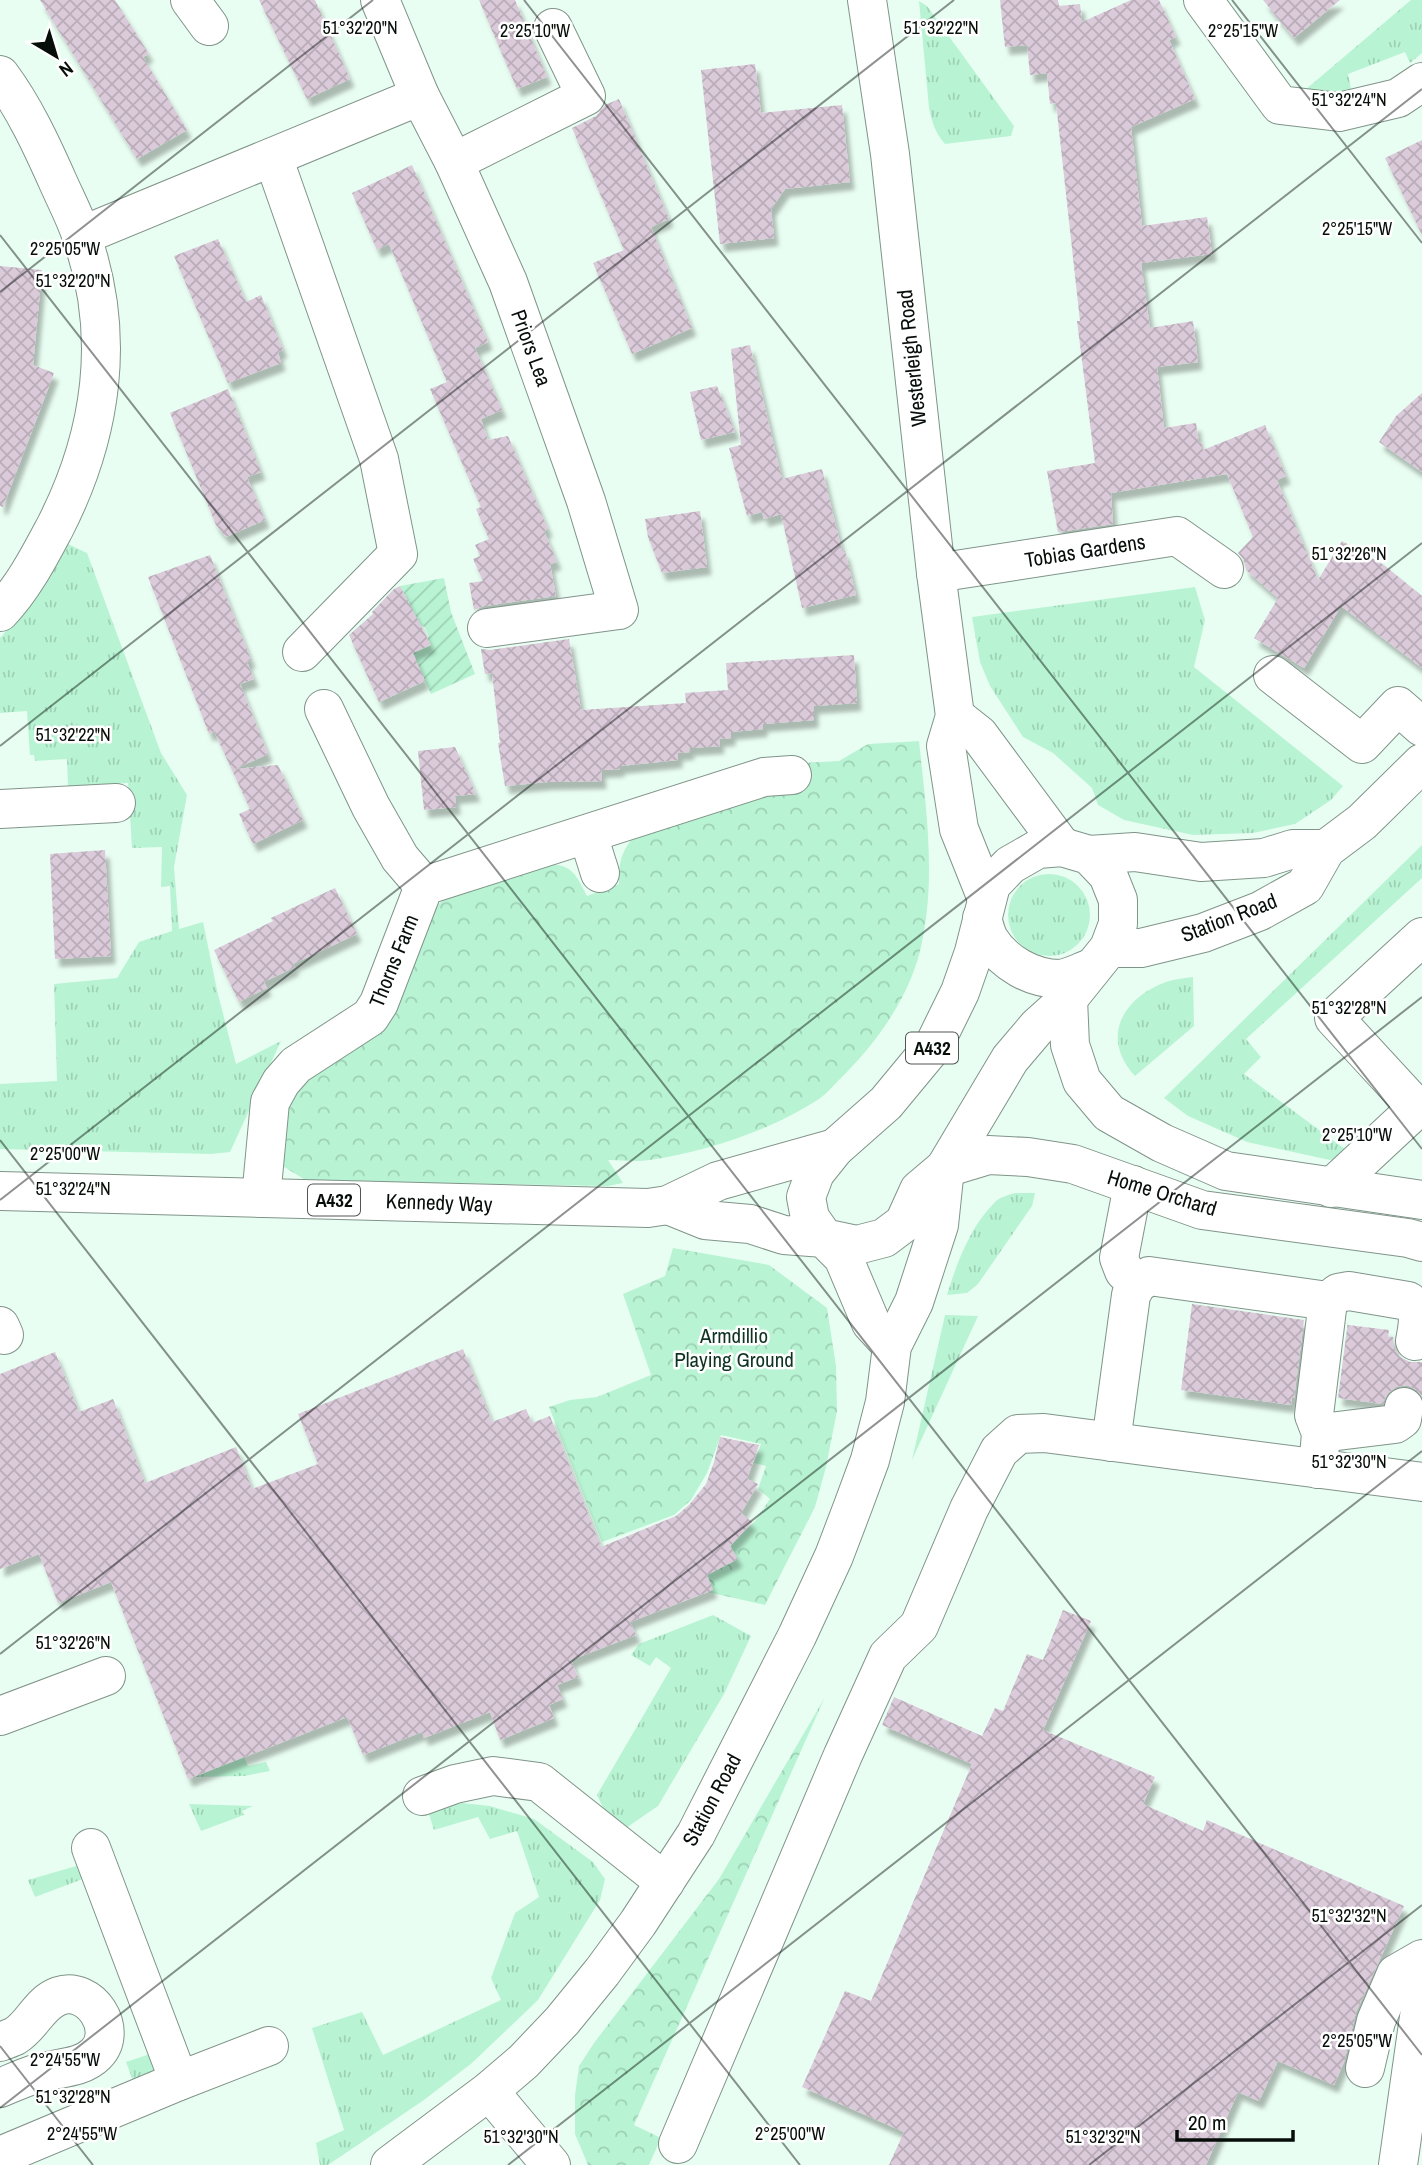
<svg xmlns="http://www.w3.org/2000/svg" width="1422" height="2165" font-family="'Archivo Narrow',sans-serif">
  <defs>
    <pattern id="grass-tufts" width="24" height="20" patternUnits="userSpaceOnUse" patternTransform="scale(1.75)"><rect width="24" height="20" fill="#b8f4d3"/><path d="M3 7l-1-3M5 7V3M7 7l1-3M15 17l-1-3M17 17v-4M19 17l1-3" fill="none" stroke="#9dd0b4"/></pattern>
    <pattern id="forest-crowns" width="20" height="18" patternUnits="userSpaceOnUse" patternTransform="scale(1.75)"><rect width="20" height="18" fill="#b8f4d3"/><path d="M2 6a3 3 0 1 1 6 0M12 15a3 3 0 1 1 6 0" fill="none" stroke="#9dd0b4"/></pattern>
    <pattern id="garden-furrows" width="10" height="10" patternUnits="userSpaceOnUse" patternTransform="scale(1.75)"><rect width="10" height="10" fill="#b8f4d3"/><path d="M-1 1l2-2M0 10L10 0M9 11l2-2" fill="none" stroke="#9dd0b4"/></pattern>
    <pattern id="building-cross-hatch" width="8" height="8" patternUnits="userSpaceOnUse" patternTransform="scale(1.75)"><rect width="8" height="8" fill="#dbcad9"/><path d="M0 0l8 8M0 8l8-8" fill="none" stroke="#baacb9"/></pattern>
    <filter id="shadow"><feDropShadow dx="4.5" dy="8" stdDeviation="2" flood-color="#0004"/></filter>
  </defs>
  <rect width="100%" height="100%" fill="#e9fef2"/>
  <g fill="url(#grass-tufts)">
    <polygon points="1411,0 1422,0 1422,53 1410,63 1405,52 1348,74 1351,89 1334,92 1305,90"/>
    <path d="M919 1 927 6 1014 126 1011 136 945 144C935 133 932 122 929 108Z"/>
    <polygon points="68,544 87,553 161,753 187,795 174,867 179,929 203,922 217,990 236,1064 281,1041 230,1152 211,1154 0,1149 0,1084 57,1081 54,984 117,978 139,942 172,931 170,886 161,887 162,847 132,848 128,783 68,787 67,759 35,761 34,755 30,755 27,711 0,713 0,638 35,598"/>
    <polygon points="1195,587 1205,620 1194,667 1343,786 1331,800 1295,824 1253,833 1193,835 1124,820 1098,805 1092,788 1053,753 1023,737 990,686 980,662 972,617"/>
    <polygon points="1422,845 1422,878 1246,1039 1261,1057 1244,1074 1350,1153 1330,1160 1247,1142 1188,1116 1164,1098"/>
    <circle cx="1049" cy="915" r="41"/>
    <path d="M1193 977 1194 1026 1135 1076C1100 1038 1122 998 1166 982 1175 979 1185 978 1193 977Z"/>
    <path d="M1015 1193H1035L1032 1206 978 1284 967 1293 947 1295C957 1262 970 1227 995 1202 1000 1197 1008 1195 1015 1193Z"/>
    <polygon points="945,1315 978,1316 912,1460"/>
    <polygon points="713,1615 751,1636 724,1694 658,1806 626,1828 609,1820 597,1795 671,1668 656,1657 650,1666 631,1655 639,1644"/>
    <polygon points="244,1757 248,1766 266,1762 270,1771 244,1776 194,1777"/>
    <polygon points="462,1803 490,1806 534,1819 593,1862 605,1879 600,1900 538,2000 472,2063 424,2100 328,2165 320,2165 316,2143 344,2130 312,2028 362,2012 383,2055 501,2000 491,1978 515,1913 539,1897 517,1831 490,1839 478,1817 434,1830 427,1808"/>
    <polygon points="189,1804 253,1806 242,1811 244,1815 201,1831"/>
    <polygon points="83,1864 88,1877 35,1897 28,1880"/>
    <polygon points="165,2049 174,2072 135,2086 126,2062"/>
  </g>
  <g fill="url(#forest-crowns)">
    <path d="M919 741C926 808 936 875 922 942 912 995 876 1044 838 1081 832 1087 826 1094 819 1099 770 1131 707 1151 650 1160 636 1162 621 1160 608 1160L623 1183 608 1186 307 1181 281 1165V1097L296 1085 373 1038 388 1023 429 914 444 899 546 864C573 864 576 875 587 896L619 884C619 865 620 853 633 838L776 793 804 792 803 763 839 761 868 744Z"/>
    <polygon points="673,1248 769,1265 827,1308 836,1366 837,1411 826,1467 815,1507 765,1605 694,1589 735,1541 755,1521 770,1499 758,1489 766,1466 754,1463 761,1444 721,1435 707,1473 691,1500 674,1515 602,1542 549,1407 570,1400 597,1397 651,1375 623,1294 665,1276"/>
    <polygon points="825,1697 634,2125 661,2138 649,2165 588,2165 575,2134 575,2095 579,2066 594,2043 719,1879"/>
  </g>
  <polygon fill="url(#garden-furrows)" points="444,578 451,612 475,674 431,694 411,651 423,646 429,636 425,627 414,623 410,605 400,586"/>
  <g fill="url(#building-cross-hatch)" filter="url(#shadow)">
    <polygon points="40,0 115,0 149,54 143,57 187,130 137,159"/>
    <polygon points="259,0 315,0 350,79 307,99"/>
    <polygon points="479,0 515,0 547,77 517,89"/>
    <polygon points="1000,0 1058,0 1059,6 1080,4 1082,22 1131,0 1159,0 1176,37 1169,40 1195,99 1131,127 1142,226 1207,217 1212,254 1141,263 1150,328 1193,321 1198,362 1157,367 1164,428 1196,423 1199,443 1202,442 1203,450 1265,425 1286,476 1277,480 1318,580 1342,541 1384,565 1422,596 1422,668 1341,606 1304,668 1254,638 1278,598 1246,570 1244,560 1238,553 1253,537 1227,474 1111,493 1113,524 1058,532 1047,471 1095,463 1077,321 1080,321 1056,103 1050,104 1047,73 1030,75 1027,45 1005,47"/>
    <polygon points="1263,0 1340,0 1294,38"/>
    <polygon points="755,64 761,113 842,105 850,182 785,189 771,209 774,238 720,244 701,70"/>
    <polygon points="619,99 669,219 651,227 692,328 632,354 593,263 624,250 572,128 596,116 605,105"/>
    <polygon points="1422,140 1422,235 1385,158"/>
    <polygon points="412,165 488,342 475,348 502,410 481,419 488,440 508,436 548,529 544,531 557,562 550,564 556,596 484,606 474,610 469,583 483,581 473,559 480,556 475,545 489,539 476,509 481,507 430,389 447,382 389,244 377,250 352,193"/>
    <polygon points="218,239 246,302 261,295 283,350 278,352 281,363 228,383 174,256"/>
    <polygon points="0,266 42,270 33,365 54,373 3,507 0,506"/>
    <polygon points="750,345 782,479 822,469 842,551 845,551 856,595 802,608 781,514 764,519 762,512 747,516 729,448 741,445 731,349"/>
    <polygon points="717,386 735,432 701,440 690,392"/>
    <polygon points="228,389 261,472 247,477 265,520 226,537 216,525 170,413"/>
    <polygon points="1422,393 1422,472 1379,442 1396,416"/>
    <polygon points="700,511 707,567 662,573 648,537 645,519"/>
    <polygon points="210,555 251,660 247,662 254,679 240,684 268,754 235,769 278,765 303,820 253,844 239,814 250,809 214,731 209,734 148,577"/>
    <polygon points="400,586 431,645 413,653 425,681 379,702 349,635 373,614 372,612 394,589"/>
    <polygon points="569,639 581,710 686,703 685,693 728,690 726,663 854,655 857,703 814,706 814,720 763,724 763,729 731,732 731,738 719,739 720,746 689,748 690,752 678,753 678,760 620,766 620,769 601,770 602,781 548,782 505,786 498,743 500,743 492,673 485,674 481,649 490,650"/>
    <polygon points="455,747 476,794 455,796 456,807 424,810 418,751"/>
    <polygon points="105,850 111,956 55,959 50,854"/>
    <polygon points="335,888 357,934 293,964 295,967 264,982 267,988 239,1002 214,950 273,921 271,918"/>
    <polygon points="1192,1304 1304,1320 1294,1398 1292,1398 1291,1405 1181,1390"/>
    <polygon points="1348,1321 1348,1325 1389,1330 1388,1337 1393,1337 1394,1348 1400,1357 1410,1362 1422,1362 1422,1396 1417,1390 1407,1385 1396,1387 1388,1393 1382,1404 1338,1398"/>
    <polygon points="463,1349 492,1422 526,1409 532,1423 550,1416 601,1547 676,1516 689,1505 706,1484 714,1462 720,1437 759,1445 747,1479 758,1484 741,1513 752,1522 730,1546 738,1559 707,1575 713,1590 630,1622 636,1635 571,1660 578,1677 557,1685 563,1699 549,1705 554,1718 500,1740 490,1712 424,1738 422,1732 363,1755 347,1717 188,1779 111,1582 58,1603 39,1554 0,1569 0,1374 55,1352 79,1412 113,1399 145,1483 236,1447 252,1489 318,1464 298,1414"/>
    <polygon points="1063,1610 1091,1621 1043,1730 1155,1777 1143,1804 1203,1831 1207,1820 1404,1906 1356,2012 1344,2062 1334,2085 1278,2061 1259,2101 1238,2092 1206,2165 889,2165 904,2132 802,2087 845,1991 871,2001 972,1764 882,1725 894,1697 982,1736 995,1708 1003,1711 1027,1654 1043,1660"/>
  </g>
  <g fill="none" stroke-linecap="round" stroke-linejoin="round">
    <g stroke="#809489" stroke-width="40">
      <g id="minor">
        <polyline points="190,0 209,26"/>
        <polyline points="380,0 420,96 454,162 508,282 586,501 619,610 487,628"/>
        <polyline points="867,0 890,154 936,573 955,716 946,746 959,829 987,899"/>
        <polyline points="1203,0 1280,105 1339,112 1398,98 1422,82"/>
        <path d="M0 75C24 107 42 146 58 182 66 200 75 217 81 235 117 335 102 435 55 527 39 557 23 588 0 612"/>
        <polyline points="273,157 379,459 398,554 302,652"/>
        <polyline points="454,162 586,96 553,28"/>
        <polyline points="81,236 420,96"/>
        <polyline points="936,573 1177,536 1224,569"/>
        <polyline points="1273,675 1362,744 1398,706 1422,727"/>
        <polyline points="324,709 371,807 400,858 424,886"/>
        <polyline points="955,716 979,735 1062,847"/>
        <polyline points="0,809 116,803"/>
        <polyline points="588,835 600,873"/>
        <polyline points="1068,999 1070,1045 1082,1081 1109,1113 1162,1143 1226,1171 1422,1200"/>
        <polyline points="945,1168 988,1155 1028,1157 1073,1164 1202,1210 1408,1238 1422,1242"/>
        <polyline points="1133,1185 1119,1258 1124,1271 1137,1284"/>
        <polyline points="1331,1188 1417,1108 1334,1018 1422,937"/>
        <polyline points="261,1198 270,1102 281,1082 296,1065 370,1017 379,1003 424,886 764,777 792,775"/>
        <path d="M1328 1301 1338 1293 1349 1291 1408 1301C1422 1310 1418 1324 1415 1341"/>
        <polyline points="0,1326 4,1335"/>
        <polyline points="1321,1433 1395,1424 1402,1419 1404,1407"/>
        <polyline points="1111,1442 1131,1295 1137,1284 1149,1276 1328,1301 1314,1415 1321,1433 1318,1469"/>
        <polyline points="0,1716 106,1676"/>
        <polyline points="422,1796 455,1784 493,1776 539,1782 665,1882"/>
        <polyline points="91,1848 179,2081"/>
        <path d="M0 2042C5 2040 11 2038 15 2036 33 2025 39 2003 59 1996 90 1985 120 2030 96 2054 80 2070 55 2067 35 2074 23 2078 12 2083 0 2088"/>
        <polyline points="1365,2068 1376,2021 1396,1974 1422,1959"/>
        <polyline points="489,2091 551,2165"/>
        <polyline points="678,2144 843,1755 888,1656 919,1626 969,1509 999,1451 1018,1434 1044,1433 1422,1482"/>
        <polyline points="0,2156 179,2081 269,2046"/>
        <polyline points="1398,2165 1422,1996"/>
      </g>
    </g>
    <g stroke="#809489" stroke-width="40">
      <g id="major">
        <polyline points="1089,855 1135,852 1201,862 1264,858 1293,849 1326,849"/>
        <path d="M982 918C984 925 986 933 989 939 1004 963 1032 979 1060 979 1070 978 1082 971 1092 968"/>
        <polyline points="1109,948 1141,948 1203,933 1260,911 1305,886 1326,849 1362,822 1422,763"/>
        <polyline points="0,1191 648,1208 668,1205 718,1181 835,1148"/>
        <polyline points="668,1205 705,1220 750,1224 784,1235 824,1238 857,1245 884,1238 904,1223 919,1190 945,1168 1010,1059 1038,1026 1068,999 1109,948 1118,924 1118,900 1108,875 1089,855 1062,847 1038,849 1010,865 991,885 974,952 960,992 934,1045 886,1103 835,1148 815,1173 806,1197 810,1218 824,1238 843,1257 871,1323 892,1346"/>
        <polyline points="390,2165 489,2091 524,2061 562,2021 602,1972 638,1923 696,1834 797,1636 834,1556 853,1506 870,1460 885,1402 892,1346 914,1302 939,1225 945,1168"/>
      </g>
    </g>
    <use href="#minor" stroke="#fff" stroke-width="38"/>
    <use href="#major" stroke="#fff" stroke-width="38"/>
  </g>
  <path fill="none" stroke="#070e0a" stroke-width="2" stroke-opacity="0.45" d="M524 0 1422 1149M1232 0 1422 243M0 235 1422 2055M0 292 373 0M0 746 954 0M0 1140 800 2165M0 1200 1422 89M0 1654 1422 543M0 2046 93 2165M0 2108 1422 997M508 2165 1422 1451M1089 2165 1422 1905"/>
  <g text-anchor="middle" stroke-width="5" stroke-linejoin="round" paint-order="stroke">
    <g fill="#fff" stroke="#515654" stroke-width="2">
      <rect x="906" y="1032.5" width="52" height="31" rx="5"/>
      <rect x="308" y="1184.5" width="52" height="31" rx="5"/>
    </g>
    <g font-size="19" font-weight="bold" fill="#070e0a">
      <text x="932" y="1055">A432</text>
      <text x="334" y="1207">A432</text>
    </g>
    <g font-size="21" fill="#070e0a" stroke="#fff">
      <text transform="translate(531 348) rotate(70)" y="7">Priors Lea</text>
      <text transform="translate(912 358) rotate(-96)" y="7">Westerleigh Road</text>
      <text transform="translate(1085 551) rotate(-9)" y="7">Tobias Gardens</text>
      <text transform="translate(1229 918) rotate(-21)" y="7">Station Road</text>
      <text transform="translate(394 961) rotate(-68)" y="7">Thorns Farm</text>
      <text transform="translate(1162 1193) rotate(17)" y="7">Home Orchard</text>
      <text transform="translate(439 1203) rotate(2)" y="7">Kennedy Way</text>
      <text transform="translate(712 1800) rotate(-62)" y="7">Station Road</text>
    </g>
    <g font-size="21" fill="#0f3323" stroke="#fff">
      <text x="734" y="1343">Armdillio<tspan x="734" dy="24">Playing Ground</tspan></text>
    </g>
  </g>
  <g font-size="18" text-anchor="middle" fill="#070e0a" stroke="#fff" stroke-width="5" stroke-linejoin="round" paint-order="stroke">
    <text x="360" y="34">51°32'20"N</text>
    <text x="941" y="34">51°32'22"N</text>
    <text x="535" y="37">2°25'10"W</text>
    <text x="1243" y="37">2°25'15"W</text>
    <text x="1349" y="106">51°32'24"N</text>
    <text x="1357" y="235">2°25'15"W</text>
    <text x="65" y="255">2°25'05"W</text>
    <text x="73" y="287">51°32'20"N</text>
    <text x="1349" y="560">51°32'26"N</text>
    <text x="73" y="741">51°32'22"N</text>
    <text x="1349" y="1014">51°32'28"N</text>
    <text x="1357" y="1141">2°25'10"W</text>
    <text x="65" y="1160">2°25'00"W</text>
    <text x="73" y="1195">51°32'24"N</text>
    <text x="1349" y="1468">51°32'30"N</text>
    <text x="73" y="1649">51°32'26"N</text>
    <text x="1349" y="1922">51°32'32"N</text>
    <text x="1357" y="2047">2°25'05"W</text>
    <text x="65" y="2066">2°24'55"W</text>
    <text x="73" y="2103">51°32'28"N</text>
    <text x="82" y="2140">2°24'55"W</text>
    <text x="790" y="2140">2°25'00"W</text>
    <text x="521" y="2143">51°32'30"N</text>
    <text x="1103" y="2143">51°32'32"N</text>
  </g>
  <g transform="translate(56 56) rotate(142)" stroke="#ffffff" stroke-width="5" paint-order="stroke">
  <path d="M0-5L12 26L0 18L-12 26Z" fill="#070e0a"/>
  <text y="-10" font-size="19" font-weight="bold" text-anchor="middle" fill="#070e0a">N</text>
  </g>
  <path d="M1177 2130v10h116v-10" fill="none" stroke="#070e0a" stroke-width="3.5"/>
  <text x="1188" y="2130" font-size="21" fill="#070e0a" stroke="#ffffff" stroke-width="5" paint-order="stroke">20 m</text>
</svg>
